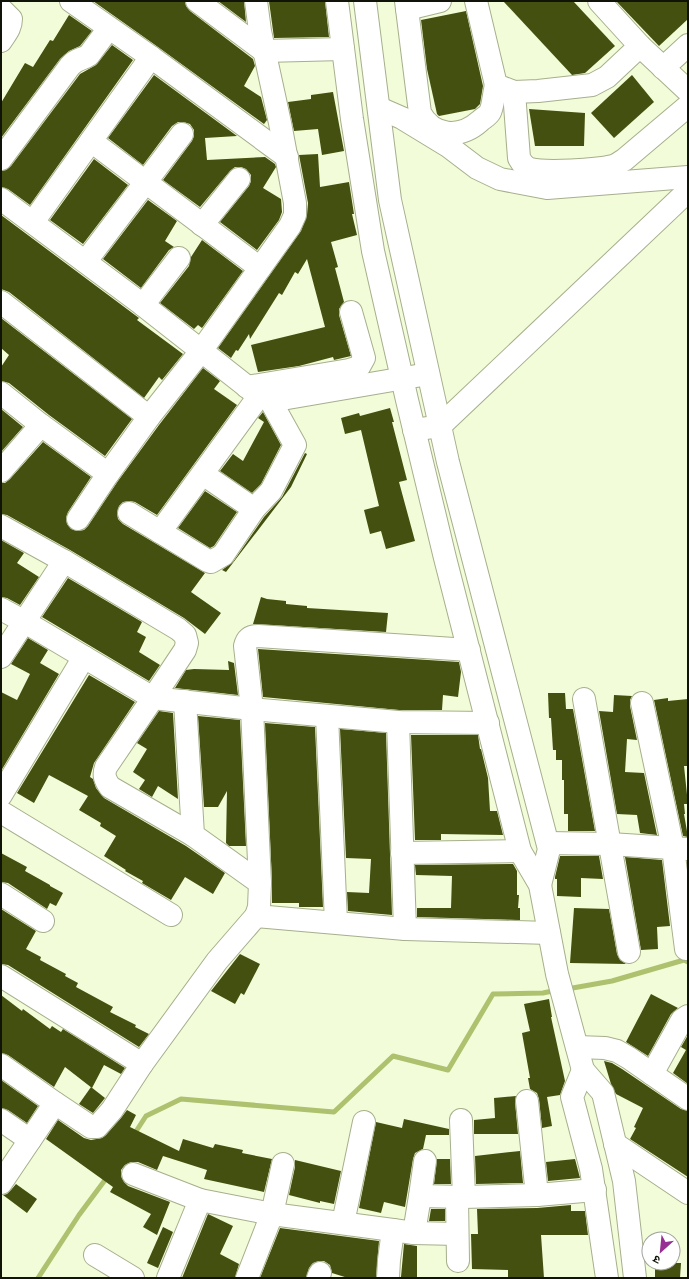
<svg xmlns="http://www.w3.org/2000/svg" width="689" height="1279" font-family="Roboto,'Noto Sans Devanagari',sans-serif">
  <rect width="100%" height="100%" fill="#f2fcd8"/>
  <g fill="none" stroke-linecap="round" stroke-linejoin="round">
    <g stroke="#adc16f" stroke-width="5">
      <polyline points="567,989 612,981 684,960 688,962"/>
      <polyline points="133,1136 146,1116 181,1099 334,1112 393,1056 448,1070 493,994 543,993 557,990"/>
      <polyline points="38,1278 79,1215 108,1176"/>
    </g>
  </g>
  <g fill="#44500f">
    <polygon points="93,1 185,1 186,6 190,11 253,59 255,66 244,86 261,97 267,120 264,124 158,47"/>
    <polygon points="218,1 244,1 246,22"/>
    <polygon points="269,1 325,1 329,37 274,38"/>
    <polygon points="503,1 573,1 615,46 585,73 572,75"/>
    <polygon points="616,1 688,1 688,19 659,46"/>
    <polygon points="466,11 483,86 480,104 475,109 439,116 437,114 427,69 421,20"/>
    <polygon points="69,15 92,31 80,46 69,51 60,59 1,138 1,103 25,63 33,67 50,40 53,41"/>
    <polygon points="112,45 133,60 30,205 8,189 1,187 1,171 6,170 11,166 80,74 96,65"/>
    <polygon points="154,75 237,136 205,138 207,160 265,157 275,164 276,167 263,188 281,199 282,212 279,220 257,250 220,222 249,186 251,181 251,175 246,169 241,167 235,167 230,171 200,207 163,180 192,141 194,136 194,130 190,124 183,122 178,122 172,126 143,165 108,138"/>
    <polygon points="632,75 654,102 614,138 591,113"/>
    <polygon points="333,92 344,151 322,155 318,129 294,131 288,102 311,99 311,95"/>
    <polygon points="529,109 585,113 584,146 535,146"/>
    <polygon points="318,154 320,187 349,182 354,214 352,214 357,235 331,242 338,267 335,268 344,302 339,309 339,315 351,356 334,360 333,357 299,366 258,372 251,345 325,327 307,259 298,274 295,272 282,295 279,293 250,339 249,334 238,351 236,350 231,358 218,348 301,231 307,215 308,203 299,155"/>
    <polygon points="94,159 128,185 83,244 50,220"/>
    <polygon points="148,200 177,221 165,241 174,247 169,250 141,288 103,259"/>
    <polygon points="1,215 135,315 139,318 137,320 183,354 162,380 159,377 144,398 9,292 1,289"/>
    <polygon points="202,240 243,271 202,328 198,325 194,329 160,303 189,266 191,257"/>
    <polygon points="1,318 132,419 105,456 49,415 9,383 1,381 1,367 9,355 1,348"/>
    <polygon points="203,368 220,381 214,389 237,405 157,515 135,502 130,501 123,502 119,506 117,513 118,519 123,524 205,573 191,592 221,613 205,634 184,618 70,550 7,515 1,514 1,483 5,483 10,479 43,442 91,477 68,512 66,518 67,524 71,529 77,531 84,530 88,526 118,481 159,425"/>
    <polygon points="390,408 394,422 392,422 407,480 399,482 415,541 386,549 381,531 370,534 364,510 379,506 361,430 345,434 341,418 359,413 360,416"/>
    <polygon points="1,409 23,427 1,452"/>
    <polygon points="263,412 281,445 261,484 252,493 220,471 233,454 243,461 264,422 258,418"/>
    <polygon points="305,453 307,454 291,487 226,572 222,570 233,562 264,517 282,497"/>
    <polygon points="205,491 237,512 214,546 210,548 178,528"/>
    <polygon points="1,540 24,553 17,563 39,577 20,605 7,598 1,597"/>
    <polygon points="68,578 142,622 137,632 146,637 139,652 160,665 149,681 42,617"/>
    <polygon points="261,597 267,599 286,601 286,604 307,606 307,608 388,613 386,632 253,624"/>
    <polygon points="28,638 48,650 40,663 59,674 1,771 1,692 17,700 30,674 11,664"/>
    <polygon points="258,649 459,662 461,672 458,697 443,695 442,710 399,710 263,697"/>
    <polygon points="228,661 234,663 238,695 175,688 186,670 194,669 229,670"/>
    <polygon points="89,675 135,702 94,763 90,777 93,779 96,788 104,798 186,846 225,873 213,894 185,877 171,900 142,883 143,881 125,871 126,870 104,856 116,836 100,826 101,823 79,810 88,796 49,775 34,803 17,793"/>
    <polygon points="548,693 565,693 566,709 573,709 595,831 568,831 568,814 564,814 564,780 562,780 562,760 556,760 556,750 553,750 551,718 549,718"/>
    <polygon points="614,695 632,696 630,700 630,706 637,740 627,739 625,772 644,773 657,835 640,833 637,815 617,814 599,711 613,712"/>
    <polygon points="668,698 668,701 688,699 688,766 684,766 688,804 684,804 685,814 684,814 688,837 683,836 654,700"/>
    <polygon points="159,711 173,713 178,799 158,786 152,797 139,789 145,780 133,772 147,749 137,743"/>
    <polygon points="198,716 240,720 246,846 229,846 226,843 227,791 218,807 204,807"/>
    <polygon points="265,723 315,727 323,907 299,907 299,903 272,903 272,882"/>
    <polygon points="340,729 386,733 392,915 348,911 347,892 369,893 371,859 346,858"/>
    <polygon points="411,735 478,735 480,749 481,749 488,778 490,811 497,811 503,835 441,834 441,840 415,840"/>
    <polygon points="1,853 27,867 25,871 50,885 50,886 63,893 56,906 50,903 47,909 8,883 1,882"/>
    <polygon points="560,856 599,856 603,879 581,878 581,897 557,896 557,879 555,879 555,877"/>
    <polygon points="625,857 662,860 670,926 657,927 658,949 641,950"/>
    <polygon points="513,864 517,871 517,895 519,895 518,908 520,908 520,920 417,917 417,908 451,908 452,876 416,875 415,865"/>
    <polygon points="574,908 609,909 617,954 620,960 626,964 570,963"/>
    <polygon points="1,909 36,931 26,949 41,957 40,960 66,974 65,976 78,983 76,987 113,1007 110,1012 136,1025 135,1027 149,1034 139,1047 8,965 1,964"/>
    <polygon points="240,954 260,964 244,995 241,993 235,1004 211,991"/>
    <polygon points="651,994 678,1008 671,1014 648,1056 626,1042"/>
    <polygon points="1,995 22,1011 23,1009 50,1029 52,1026 61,1032 63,1029 125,1068 121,1074 104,1065 92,1088 65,1067 54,1087 8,1055 1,1053"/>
    <polygon points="549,999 552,1017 551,1017 565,1081 560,1095 547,1097 552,1126 542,1128 539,1099 537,1093 530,1089 528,1078 530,1078 522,1033 530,1031 524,1004"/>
    <polygon points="688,1035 688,1084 673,1073 686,1050 681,1047"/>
    <polygon points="604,1061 612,1063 622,1069 681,1109 688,1111 688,1177 630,1139 636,1128 634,1127 643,1108 616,1094 611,1084"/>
    <polygon points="1,1080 38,1106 27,1123 8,1110 1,1108"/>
    <polygon points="91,1087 105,1098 93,1113 79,1104"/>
    <polygon points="516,1096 515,1102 518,1134 474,1134 474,1120 495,1118 494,1098"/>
    <polygon points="127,1110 136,1115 130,1127 179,1151 183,1139 213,1148 215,1144 243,1150 242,1153 272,1159 264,1192 204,1179 207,1170 163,1156 157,1170 138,1162 131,1162 125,1165 121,1170 121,1176 124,1182 128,1186 170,1202 157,1235 143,1227 151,1214 110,1192 113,1187 46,1139 58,1120 84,1138 91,1140 102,1138 106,1135 121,1118"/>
    <polygon points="404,1119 449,1129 449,1135 426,1135 423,1149 415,1153 413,1159 405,1207 384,1202 381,1213 359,1208 376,1122 402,1128"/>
    <polygon points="520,1151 523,1183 476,1184 475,1156"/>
    <polygon points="437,1159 450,1159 451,1184 434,1184"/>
    <polygon points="575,1159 580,1178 548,1181 546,1162"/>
    <polygon points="295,1160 341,1171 334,1204 320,1201 320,1203 289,1195 295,1167"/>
    <polygon points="16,1184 37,1199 27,1213 3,1195 7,1194 11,1190"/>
    <polygon points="571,1205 571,1211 585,1211 588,1235 541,1235 544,1278 508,1278 508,1270 472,1269 471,1234 478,1234 477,1209 537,1208"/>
    <polygon points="431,1209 445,1209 445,1221 429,1221"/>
    <polygon points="208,1214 233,1226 220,1254 239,1264 235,1278 182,1278"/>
    <polygon points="163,1227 173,1232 158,1268 147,1263"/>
    <polygon points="280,1228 379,1241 376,1278 348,1278 332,1273 330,1265 324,1261 319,1261 313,1263 309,1268 306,1278 260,1278"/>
    <polygon points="404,1244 417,1246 417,1277 401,1277"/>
    <polygon points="655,1263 681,1263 680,1278 655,1278"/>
  </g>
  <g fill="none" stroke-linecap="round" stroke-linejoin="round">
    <g stroke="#a6af8d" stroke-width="24">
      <g id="minor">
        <polyline points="71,1 151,57 287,157"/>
        <polyline points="197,1 264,51 343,49"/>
        <path d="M406 1 420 113C433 137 460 139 480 121 483 118 488 116 490 112 493 107 494 92 496 85"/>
        <polyline points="476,1 496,85 514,92 538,91 592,85 607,77 640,46"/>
        <polyline points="599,1 640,46 688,91"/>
        <path d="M1 9 11 19C11 28 6 33 1 41"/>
        <polyline points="407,9 440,1"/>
        <polyline points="663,68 688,45"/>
        <path d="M514 92 519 158C522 163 524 167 530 169 546 173 596 170 613 166 617 165 620 162 624 160L688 106"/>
        <polyline points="379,108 402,118 448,146 477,168 500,179 547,188 688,177"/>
        <polyline points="91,141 260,268"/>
        <path d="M1 159 70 66C77 58 82 60 89 55L109 28"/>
        <polyline points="1,199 143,305 259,396 270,400 282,399 428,374"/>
        <polyline points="33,222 151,57"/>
        <polyline points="202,225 239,179"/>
        <polyline points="86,261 182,134"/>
        <polyline points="1,302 149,417 108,474 41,425"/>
        <polyline points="143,305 179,258"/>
        <polyline points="247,387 349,370 359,367 364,358 351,312"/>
        <polyline points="1,393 41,425 1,471"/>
        <polyline points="149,417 201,351 290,226 295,215 295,203 280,123 260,31 256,1"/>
        <polyline points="414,430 440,426 688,191"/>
        <polyline points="203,474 254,509"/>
        <polyline points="129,513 208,561 211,562 223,555 254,509 271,491 295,445 270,400"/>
        <polyline points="78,519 108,474"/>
        <path d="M1 526 64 561 178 629 185 635 187 643 185 650 153 698 106 767C103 775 105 780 110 787L193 835"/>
        <polyline points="160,532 259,396"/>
        <polyline points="1,609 25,622 153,698 252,709 398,722 488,723"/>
        <polyline points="1,657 64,561"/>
        <polyline points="584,699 629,952"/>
        <polyline points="642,703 673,848 686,949"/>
        <polyline points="327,716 336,922"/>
        <polyline points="398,722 405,929"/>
        <polyline points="1,795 84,657"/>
        <polyline points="1,812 171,915"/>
        <polyline points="548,843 610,844 687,849"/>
        <polyline points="402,853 520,851"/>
        <path d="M260 883 252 709 245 646C247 638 250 636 258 636L469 650"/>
        <polyline points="1,894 43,921"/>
        <polyline points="256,916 405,929 549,933"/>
        <polyline points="1,976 142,1064"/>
        <polyline points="577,1047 605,1048 617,1051 629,1058 688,1099"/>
        <polyline points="1,1065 55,1103 1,1183"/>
        <polyline points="652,1074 682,1020 688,1016"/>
        <polyline points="527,1101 537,1195"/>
        <polyline points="55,1103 91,1127 97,1127 112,1110 142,1064 217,961 256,916 259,907 260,883 193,835 185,701"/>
        <polyline points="1,1120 30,1140"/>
        <polyline points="615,1144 688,1193"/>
        <polyline points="133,1174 200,1200"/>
        <polyline points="420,1196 425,1161"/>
        <polyline points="464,1197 537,1195 595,1190"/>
        <polyline points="457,1198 458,1261"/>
        <polyline points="343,1223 364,1122"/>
        <polyline points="414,1233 457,1234"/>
        <polyline points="95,1255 133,1278"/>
        <polyline points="168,1278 200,1200 272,1214 393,1230"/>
        <polyline points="247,1278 272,1214 283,1164"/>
        <polyline points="318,1278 320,1273"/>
        <polyline points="388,1278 389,1260 393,1230 414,1233 420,1196 464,1197 461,1120"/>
      </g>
    </g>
    <g stroke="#a6af8d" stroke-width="24">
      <g id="major">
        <polyline points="337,1 352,119 373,251 407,400 445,558 520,851 540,885 557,974 583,1070 603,1093 624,1181 635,1278"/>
        <polyline points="365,1 390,200 448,462 549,849 540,885"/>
        <polyline points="583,1070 572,1097 591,1169 607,1278"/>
      </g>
    </g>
    <use href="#minor" stroke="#fff" stroke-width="22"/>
    <use href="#major" stroke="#fff" stroke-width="22"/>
  </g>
  <rect width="689" height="1279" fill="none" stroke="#101307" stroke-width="4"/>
  <g transform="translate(661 1251) rotate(207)"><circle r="19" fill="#ffffff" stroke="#9fa19c"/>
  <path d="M0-3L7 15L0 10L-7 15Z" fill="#972e92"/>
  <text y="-6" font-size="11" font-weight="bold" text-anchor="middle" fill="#101307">उ</text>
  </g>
</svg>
